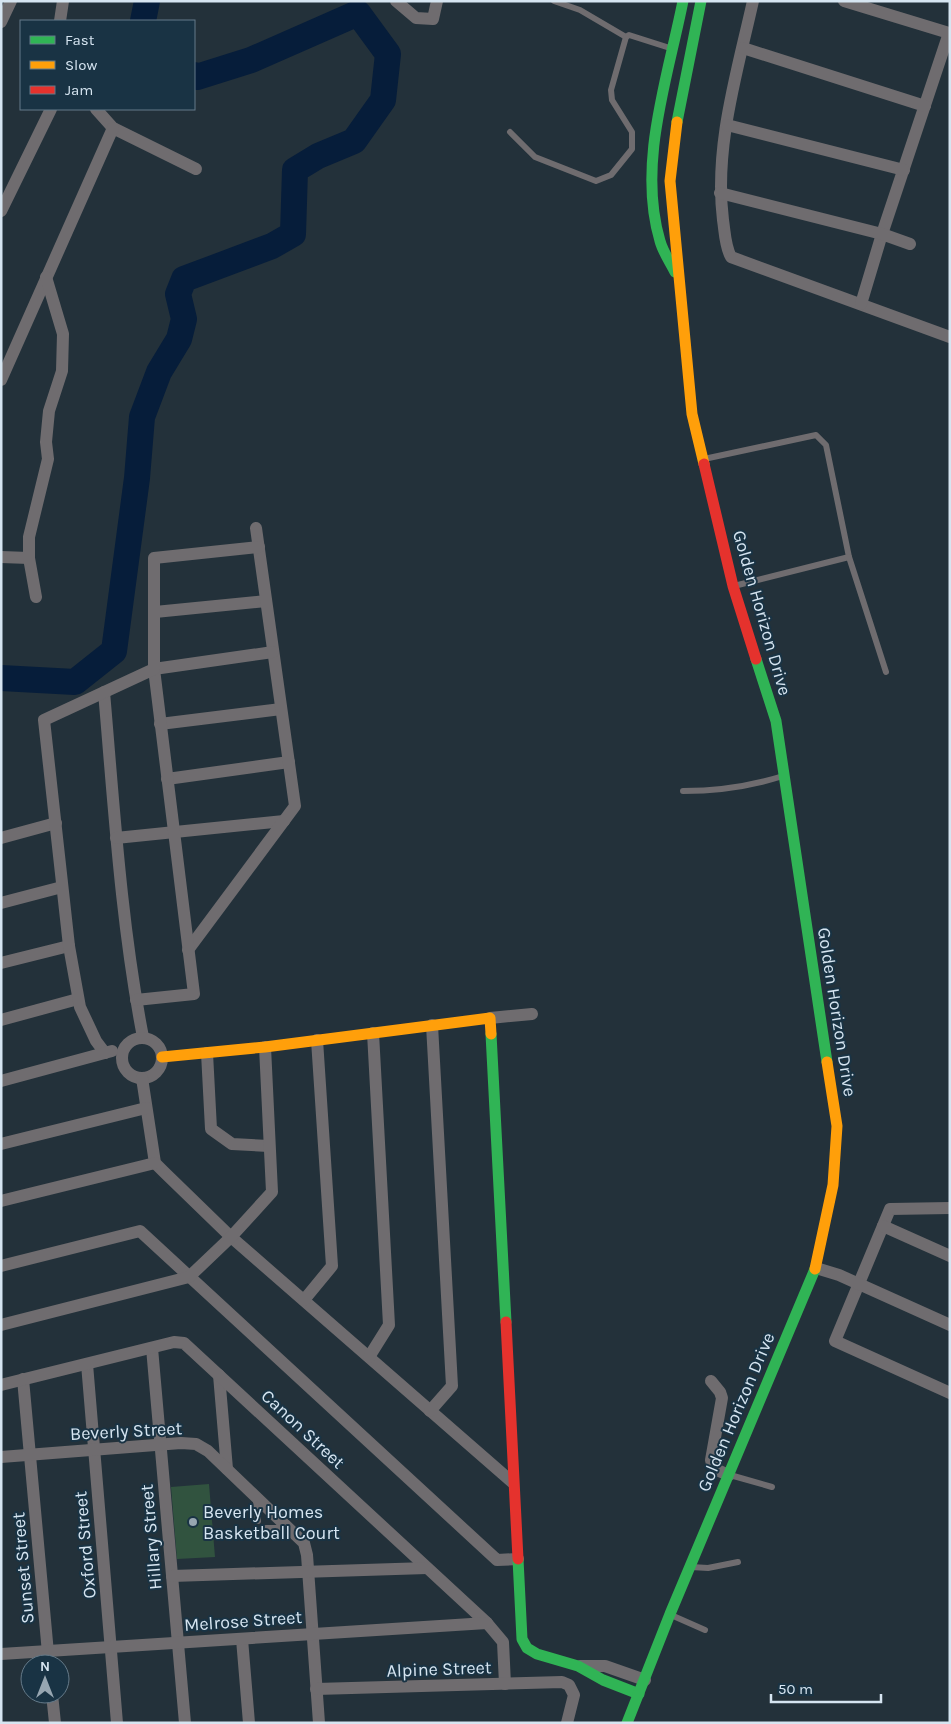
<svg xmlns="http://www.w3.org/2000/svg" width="951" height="1724" font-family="Karla,sans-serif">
  <rect width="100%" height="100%" fill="#23313a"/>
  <polygon fill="#31533f" points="209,1484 215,1557 177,1559 171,1487"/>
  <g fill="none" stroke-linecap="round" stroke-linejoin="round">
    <g stroke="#061d3a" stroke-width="26">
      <polyline points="143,21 147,1"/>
      <polyline points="1,678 75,682 114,651 137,478 142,417 159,372 179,339 184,319 178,294 184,279 272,246 293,234 295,170 318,156 354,141 383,100 388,54 358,13 251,60 197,77 194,75"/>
    </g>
    <g stroke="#6f6c6f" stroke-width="6">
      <polyline points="554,1 580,10 626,37"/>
      <polyline points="510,132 535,157 596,181 611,175 632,149 632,132 612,100 611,90 626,37 629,35 673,49"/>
      <polyline points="704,459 816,435 826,445 849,557"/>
      <polyline points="734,586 849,557 886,672"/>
      <path d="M683 791C717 791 751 786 783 776"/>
      <polyline points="730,1475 772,1487"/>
      <polyline points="256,1500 258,1521"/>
      <polyline points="266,1528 287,1528"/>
      <polyline points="691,1567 708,1568 738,1562"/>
      <polyline points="671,1615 705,1630"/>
    </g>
    <g stroke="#6f6c6f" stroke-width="12">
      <polyline points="396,1 416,18 433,19 437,1"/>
      <path d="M753 1C737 73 714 147 723 220 725 233 725 246 731 257L950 337"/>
      <polyline points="844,1 949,33 882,234 861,304"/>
      <polyline points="60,21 63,1"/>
      <polyline points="1,22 11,1"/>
      <polyline points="743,48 925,106"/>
      <polyline points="96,109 113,128 196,169"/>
      <polyline points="727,125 904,170"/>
      <polyline points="720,193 882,234 910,244"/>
      <polyline points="1,211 51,109"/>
      <polyline points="1,380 113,128"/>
      <polyline points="1,557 29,558"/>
      <polyline points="36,597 29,558 29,537 48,459 46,442 49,411 62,371 63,334 46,277"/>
      <polyline points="155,612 266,601"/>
      <path d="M104 692C114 807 121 924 143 1037"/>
      <polyline points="160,724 281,709"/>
      <polyline points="167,779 289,762"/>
      <polyline points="1,838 56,823"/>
      <polyline points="116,838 284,821"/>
      <polyline points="1,903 62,887"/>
      <polyline points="188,950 295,806 256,528"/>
      <polyline points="1,963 69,946"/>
      <polyline points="136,1000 194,994 154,669 273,652"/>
      <polyline points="490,1018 532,1014"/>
      <polyline points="1,1020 78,999"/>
      <circle cx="142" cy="1058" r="20"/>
      <polyline points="105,1053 96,1041 80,1007 69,946 44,720 154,669 154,558 259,547"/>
      <polyline points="207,1053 211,1129 232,1144 269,1146"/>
      <polyline points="142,1078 155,1163 163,1171 231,1237 512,1482"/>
      <polyline points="1,1081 112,1051"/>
      <polyline points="1,1144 146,1108"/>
      <polyline points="1,1201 155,1163"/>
      <polyline points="950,1208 890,1209 835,1341 950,1393"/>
      <polyline points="883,1226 950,1256"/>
      <polyline points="1,1266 140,1231 497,1560 518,1559"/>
      <polyline points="816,1268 839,1275 950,1325"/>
      <polyline points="304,1300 332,1266 317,1040"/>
      <polyline points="1,1325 189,1277 231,1237 272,1192 265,1047"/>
      <polyline points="152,1348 185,1723"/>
      <polyline points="369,1357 389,1325 373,1033"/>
      <polyline points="87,1364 117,1723"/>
      <polyline points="219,1375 227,1469"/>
      <polyline points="23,1379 49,1664"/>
      <path d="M711 1381 720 1392 722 1398 711 1460C713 1470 719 1471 729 1475"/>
      <polyline points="1,1385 174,1342 184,1343 487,1623 503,1642 505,1684"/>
      <polyline points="430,1411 452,1386 432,1025"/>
      <polyline points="1,1457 181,1443 196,1444 208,1451 304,1543 307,1555 319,1723"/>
      <polyline points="172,1576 427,1568"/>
      <polyline points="242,1639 249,1723"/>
      <polyline points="1,1654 487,1623"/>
      <polyline points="580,1666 605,1666 645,1680"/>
      <polyline points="316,1689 562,1682 569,1685 574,1695 567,1723"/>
      <polyline points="52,1694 55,1723"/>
    </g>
    <g stroke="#30b455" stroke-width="11">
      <polyline points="677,122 701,1"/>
      <path d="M675 272C670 262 663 252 660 241 637 164 668 77 683 1"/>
      <polyline points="756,659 776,721 827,1062"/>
      <polyline points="491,1034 506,1322"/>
      <polyline points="518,1559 522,1639 527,1648 537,1654 578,1666 603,1680 639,1694"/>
      <polyline points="627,1723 670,1614 815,1269"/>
    </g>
    <g stroke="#ff9f0a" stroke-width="11">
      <polyline points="677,122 670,181 692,414 704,464"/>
      <polyline points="162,1057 265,1047 490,1018 491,1034"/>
      <polyline points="815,1269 833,1185 837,1126 827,1062"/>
    </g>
    <g stroke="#e5322d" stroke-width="11">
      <polyline points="704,464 733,586 756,659"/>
      <polyline points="506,1322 518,1559"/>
    </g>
  </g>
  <circle fill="#97a6b1" stroke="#193344" stroke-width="2" cx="193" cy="1522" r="5"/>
  <g text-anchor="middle" stroke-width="4" stroke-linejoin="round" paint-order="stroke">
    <g font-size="18" fill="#d6e5f1" stroke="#193344">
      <text transform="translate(762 613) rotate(74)" y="6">Golden Horizon Drive</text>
      <text transform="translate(837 1012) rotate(81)" y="6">Golden Horizon Drive</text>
      <text transform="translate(736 1412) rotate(-67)" y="6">Golden Horizon Drive</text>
      <text transform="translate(303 1429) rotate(43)" y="6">Canon Street</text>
      <text transform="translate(126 1431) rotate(-3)" y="6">Beverly Street</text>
      <text transform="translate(151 1537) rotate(-95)" y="6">Hillary Street</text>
      <text transform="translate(85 1545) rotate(-95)" y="6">Oxford Street</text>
      <text transform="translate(23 1568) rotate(-95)" y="6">Sunset Street</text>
      <text transform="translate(243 1621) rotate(-4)" y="6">Melrose Street</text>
      <text transform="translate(439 1669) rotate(-2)" y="6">Alpine Street</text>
    </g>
    <g font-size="18" fill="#d6e5f1" stroke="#193344" text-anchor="start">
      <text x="203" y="1518">Beverly Homes<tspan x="203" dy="21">Basketball Court</tspan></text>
    </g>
  </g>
  <rect width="951" height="1724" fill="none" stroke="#d6e5f1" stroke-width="5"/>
  <rect x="20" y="20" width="175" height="90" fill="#193344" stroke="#657a89"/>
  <rect x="30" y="36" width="25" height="8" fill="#30b455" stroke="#657a89"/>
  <text x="65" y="45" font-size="15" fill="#d6e5f1">Fast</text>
  <rect x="30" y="61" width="25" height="8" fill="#ff9f0a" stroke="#657a89"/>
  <text x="65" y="70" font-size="15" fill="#d6e5f1">Slow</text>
  <rect x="30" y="86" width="25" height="8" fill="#e5322d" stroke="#657a89"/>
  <text x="65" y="95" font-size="15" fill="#d6e5f1">Jam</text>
  <g transform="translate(45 1679)"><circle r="24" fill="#193344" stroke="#657a89"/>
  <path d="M0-4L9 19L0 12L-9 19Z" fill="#97a6b1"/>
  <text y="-8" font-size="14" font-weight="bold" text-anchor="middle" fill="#d6e5f1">N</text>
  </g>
  <path d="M771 1694v8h110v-8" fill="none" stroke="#d6e5f1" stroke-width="2.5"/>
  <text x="778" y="1694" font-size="15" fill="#d6e5f1" stroke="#193344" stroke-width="4" paint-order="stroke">50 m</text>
</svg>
